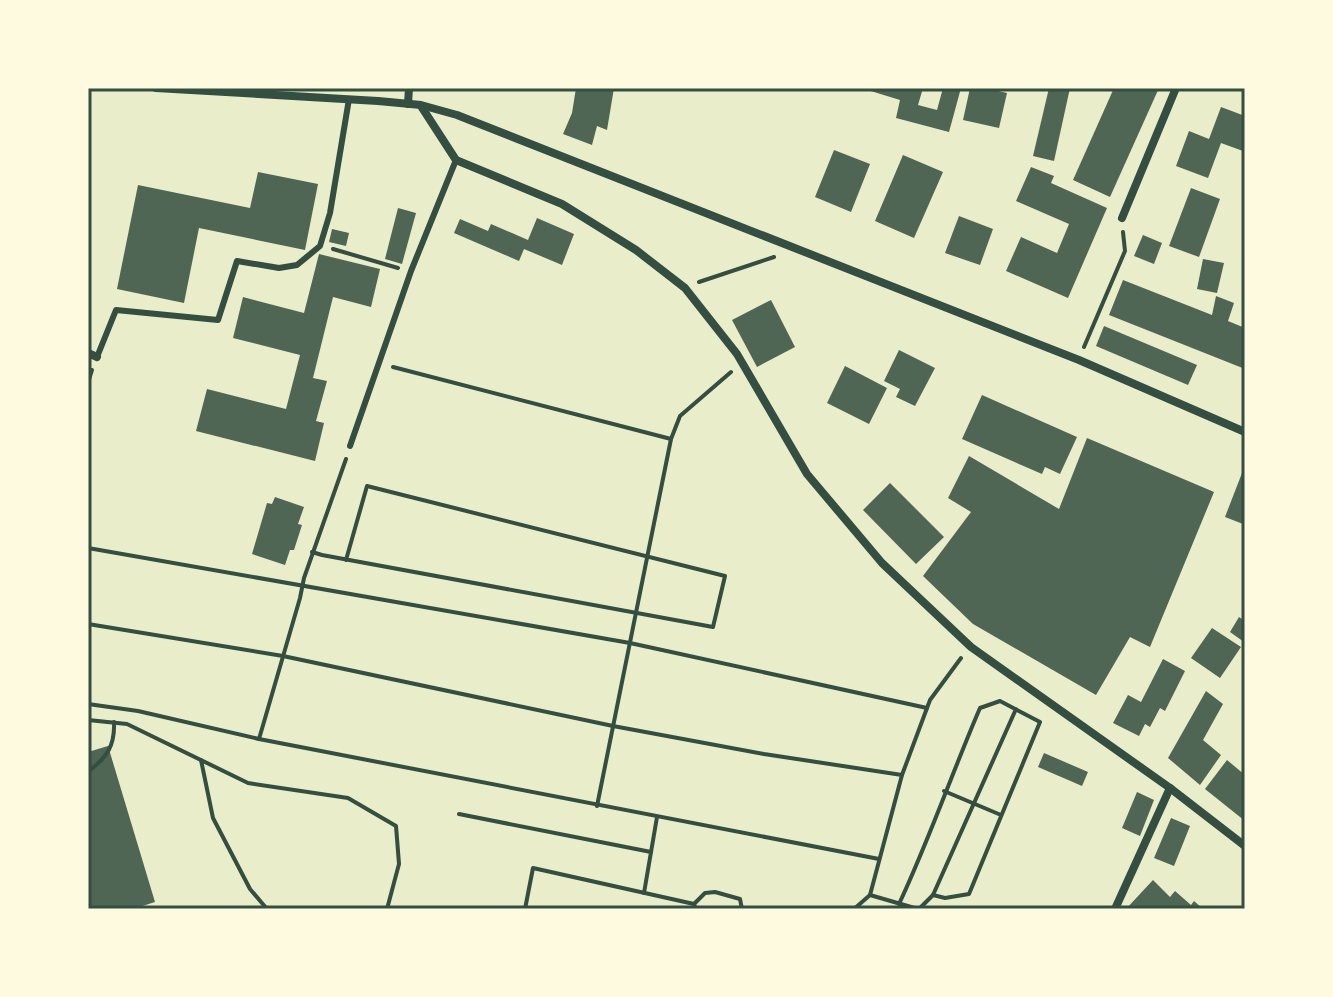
<svg xmlns="http://www.w3.org/2000/svg" width="1333" height="997" font-family="'Archivo Narrow',sans-serif">
  <rect width="100%" height="100%" fill="#e9edc9"/>
  <g fill="#4f6655">
    <polygon points="576,88 614,88 607,130 597,126 592,145 563,134 572,113"/>
    <polygon points="861,88 923,88 918,105 937,110 943,88 961,88 949,132 896,118 900,100"/>
    <polygon points="970,88 986,88 1007,93 999,128 963,120"/>
    <polygon points="1049,88 1070,88 1054,161 1033,156"/>
    <polygon points="1114,88 1159,88 1110,197 1073,180"/>
    <polygon points="1221,107 1245,116 1243,151 1221,143 1208,178 1176,166 1189,131 1209,139"/>
    <polygon points="834,150 870,164 851,212 815,197"/>
    <polygon points="903,155 943,172 914,238 875,221"/>
    <polygon points="1031,167 1054,176 1051,183 1107,208 1068,298 1006,271 1021,237 1057,253 1069,224 1016,201"/>
    <polygon points="258,172 318,184 305,250 199,228 184,303 117,289 138,185 250,208"/>
    <polygon points="1191,188 1220,199 1199,257 1169,246"/>
    <polygon points="398,208 416,213 402,264 385,259"/>
    <polygon points="959,216 993,229 980,265 945,253"/>
    <polygon points="537,218 574,234 562,265 524,249 519,261 454,233 460,219 488,231 491,224 528,240"/>
    <polygon points="332,229 349,233 346,246 329,242"/>
    <polygon points="1143,235 1162,243 1154,264 1134,256"/>
    <polygon points="319,254 380,269 371,307 333,297 313,378 327,381 316,421 324,423 315,461 196,431 207,389 286,409 300,355 233,338 243,297 304,313"/>
    <polygon points="1203,259 1224,263 1217,293 1197,289"/>
    <polygon points="1123,280 1212,315 1216,296 1234,303 1228,321 1245,328 1245,369 1109,315"/>
    <polygon points="771,300 795,347 757,367 732,320"/>
    <polygon points="1104,326 1197,365 1188,385 1096,346"/>
    <polygon points="899,350 935,368 915,406 896,397 900,389 884,381"/>
    <polygon points="845,366 887,388 869,424 827,403"/>
    <polygon points="982,395 1077,437 1060,474 1045,467 1042,474 962,439"/>
    <polygon points="1087,438 1214,492 1150,647 1130,637 1096,695 973,624 923,576 971,512 948,498 969,456 1059,509"/>
    <polygon points="1242,473 1245,474 1243,524 1225,517"/>
    <polygon points="890,483 944,537 916,564 863,510"/>
    <polygon points="275,497 304,507 298,524 302,525 294,550 290,550 285,565 252,554 267,503 272,504"/>
    <polygon points="1239,617 1245,621 1244,642 1230,632"/>
    <polygon points="1212,628 1241,647 1220,678 1191,658"/>
    <polygon points="1163,659 1185,671 1165,711 1160,708 1150,727 1145,724 1139,736 1113,723 1128,695 1141,702"/>
    <polygon points="1206,691 1223,704 1203,740 1221,755 1200,785 1168,758"/>
    <polygon points="108,746 155,902 133,909 88,909 88,752"/>
    <polygon points="1044,753 1088,772 1082,786 1038,767"/>
    <polygon points="1227,760 1245,775 1245,821 1205,789"/>
    <polygon points="1137,792 1154,800 1140,836 1122,828"/>
    <polygon points="1171,818 1190,826 1174,866 1154,858"/>
    <polygon points="1153,880 1170,897 1175,891 1191,905 1194,901 1203,909 1126,909"/>
  </g>
  <g fill="none" stroke-linecap="round" stroke-linejoin="round">
    <g stroke="#344e41" stroke-width="4">
      <polyline points="333,249 398,268"/>
      <polyline points="699,282 774,257"/>
      <polyline points="1084,347 1125,251 1123,232"/>
      <polyline points="393,367 671,439"/>
      <polyline points="88,383 92,370"/>
      <polyline points="88,548 630,643 927,708"/>
      <polyline points="312,552 322,555 713,627 725,576 367,486 346,560"/>
      <polyline points="88,624 283,656 613,726 764,754 902,775"/>
      <polyline points="88,704 138,711 259,739 879,859"/>
      <polyline points="88,720 127,724 248,783 348,798 396,826 399,864 387,909"/>
      <polyline points="259,739 300,598 304,578 346,459"/>
      <polyline points="201,760 213,818 250,889 267,909"/>
      <path d="M89 771C107 757 115 746 114 722"/>
      <polyline points="944,791 1001,815"/>
      <polyline points="597,806 671,439 680,416 731,372"/>
      <polyline points="459,814 651,852"/>
      <polyline points="644,893 657,817"/>
      <polyline points="870,895 918,909"/>
      <path d="M899 904C929 840 952 773 980 708L1000 701 1040 722 969 894 945 898 933 895 1016 709"/>
      <polyline points="525,909 533,868 694,904"/>
      <polyline points="696,909 694,904 705,893 715,892 740,899 742,909"/>
      <polyline points="854,909 870,895 902,775 930,700 961,658"/>
      <polyline points="919,909 933,895"/>
    </g>
    <g stroke="#344e41" stroke-width="6">
      <polyline points="97,357 116,310 218,320 237,261 279,268 297,265 320,246 330,213 349,99"/>
      <polyline points="350,446 411,271 456,160"/>
    </g>
    <g stroke="#344e41" stroke-width="8">
      <polyline points="156,88 378,101 421,105 457,115 1079,360 1245,432"/>
      <polyline points="408,104 409,88"/>
      <polyline points="421,106 456,160 562,204 636,250 685,288 737,354 807,474 882,563 971,647 1170,788 1245,846"/>
      <polyline points="1122,218 1176,88"/>
      <polyline points="88,353 97,357"/>
      <polyline points="1115,909 1170,788"/>
    </g>
  </g>
  <rect width="1333" height="997" fill="none" stroke="#fefae0" stroke-width="180"/>
  <rect x="90" y="90" width="1153" height="817" fill="none" stroke="#344e41" stroke-width="3"/>
</svg>
